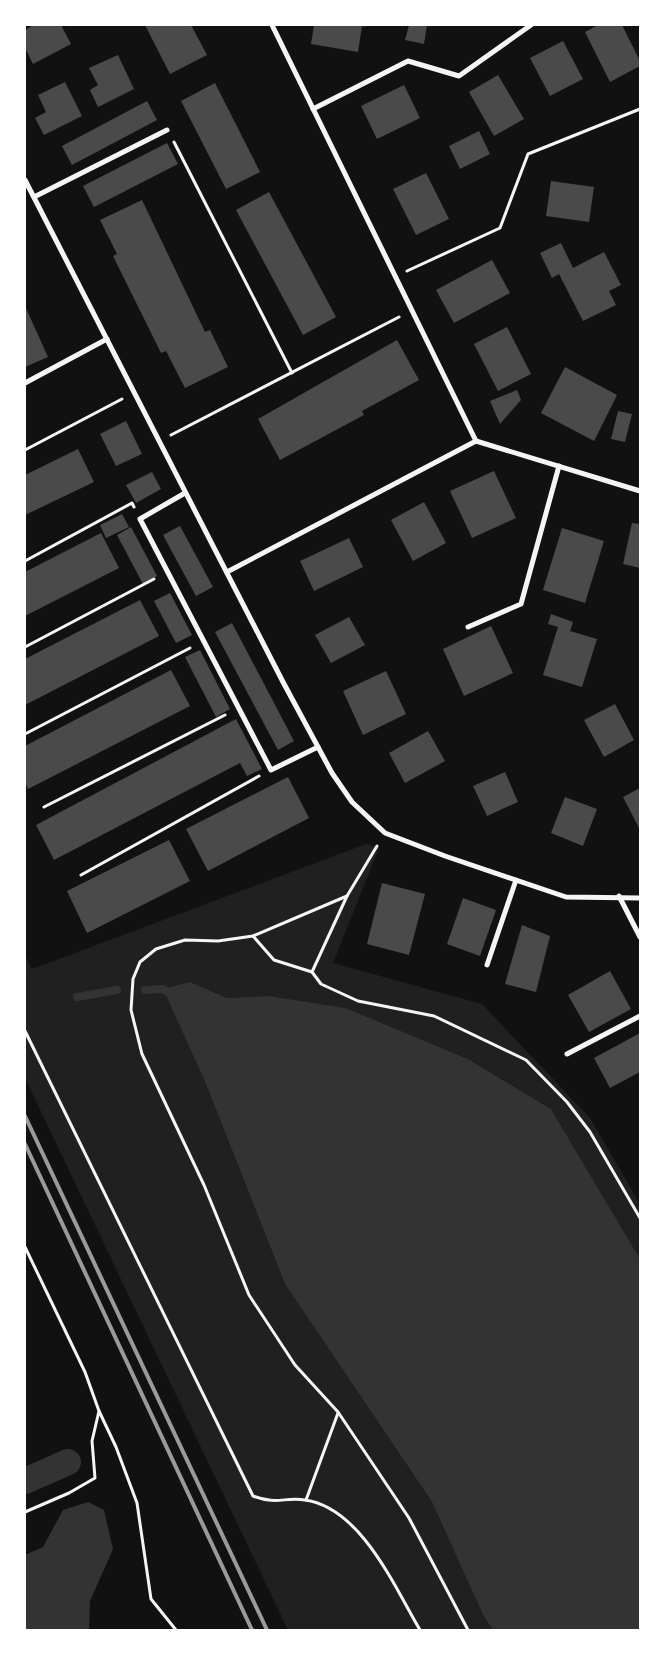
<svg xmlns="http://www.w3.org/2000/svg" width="665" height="1655" font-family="'Varela Round',sans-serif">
  <rect width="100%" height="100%" fill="#111"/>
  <polygon fill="#202020" points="366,844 379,848 333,963 482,1004 590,1118 640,1204 640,1259 551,1109 468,1059 346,1008 269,996 227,998 190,982 164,989 204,1079 285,1284 432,1502 483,1615 493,1630 288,1630 25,1078 25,955 32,969"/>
  <g fill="#333">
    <polygon points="190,982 227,998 269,996 346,1008 468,1059 551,1109 640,1259 640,1630 493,1630 483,1615 432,1502 285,1284 204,1079 163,989"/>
    <polygon points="88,1502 104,1510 113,1549 90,1601 89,1630 25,1630 25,1555 43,1547 63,1510"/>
  </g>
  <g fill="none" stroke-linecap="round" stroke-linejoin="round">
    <g stroke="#333" stroke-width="8">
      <polyline points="145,990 163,989 171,994"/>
      <polyline points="77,997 117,990"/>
    </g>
    <polyline stroke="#333" stroke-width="26" points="25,1481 68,1462"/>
  </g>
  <g fill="#4a4a4a">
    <polygon points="34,25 61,25 71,44 33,64 25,48 25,30"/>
    <polygon points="145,25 191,25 207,55 170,74"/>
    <polygon points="314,25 365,25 365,27 362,26 358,52 311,44"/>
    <polygon points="409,25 427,25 424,44 405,40"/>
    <polygon points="598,25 622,25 640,61 640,66 610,82 585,32"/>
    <polygon points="563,41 583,79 550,96 530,58"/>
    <polygon points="118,55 134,89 98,107 90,90 98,85 89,68"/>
    <polygon points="498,75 524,119 494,136 469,92"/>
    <polygon points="65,82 82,116 44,135 35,118 46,112 38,95"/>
    <polygon points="215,83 260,172 226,189 181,101"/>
    <polygon points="404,85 420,118 377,139 361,106"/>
    <polygon points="147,101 157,120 72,165 62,146"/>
    <polygon points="479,131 490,154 460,169 449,146"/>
    <polygon points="167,143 178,164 94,207 83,186"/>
    <polygon points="426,173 449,219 416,235 393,189"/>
    <polygon points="551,181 594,187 589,222 546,216"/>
    <polygon points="269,192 336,317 303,335 236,210"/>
    <polygon points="142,200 205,332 210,330 228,367 185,388 166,351 161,353 113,256 117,254 100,220"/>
    <polygon points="561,243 573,268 604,252 621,285 609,291 616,305 583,321 559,274 552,278 540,253"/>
    <polygon points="492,260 510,293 454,323 436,290"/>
    <polygon points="25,306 48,357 25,367"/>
    <polygon points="507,327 531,374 498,391 474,344"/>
    <polygon points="397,340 419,380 362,411 364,415 280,460 258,419"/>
    <polygon points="565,367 617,395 594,441 541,413"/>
    <polygon points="517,390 521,400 500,424 490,401"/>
    <polygon points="618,411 632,414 625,442 611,439"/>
    <polygon points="126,421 142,454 116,466 100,434"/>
    <polygon points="78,449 94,482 25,515 25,475"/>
    <polygon points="494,471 516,518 472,538 450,491"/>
    <polygon points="152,472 161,489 136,503 126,485"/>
    <polygon points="424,502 446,543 413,561 391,520"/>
    <polygon points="122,514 129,527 106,538 100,525"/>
    <polygon points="632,523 640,524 640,568 623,564"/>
    <polygon points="180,526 213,587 196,596 163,535"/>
    <polygon points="131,527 157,576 143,584 117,535"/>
    <polygon points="562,528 604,541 585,603 543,590"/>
    <polygon points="101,533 119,568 25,616 25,572"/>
    <polygon points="349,538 363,567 314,591 300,561"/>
    <polygon points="170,593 192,635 176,643 154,601"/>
    <polygon points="140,600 159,636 25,705 25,659"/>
    <polygon points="551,614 573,622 570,631 597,639 582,687 543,675 558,627 548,624"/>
    <polygon points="349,617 365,645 331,663 315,635"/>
    <polygon points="232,623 294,741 278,750 215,632"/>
    <polygon points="491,626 513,673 464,696 443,649"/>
    <polygon points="200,650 230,709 216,717 185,657"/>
    <polygon points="171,670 190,706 28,789 25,782 25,746"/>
    <polygon points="386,671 406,714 363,735 343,691"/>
    <polygon points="615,704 634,740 604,757 584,720"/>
    <polygon points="236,719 262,769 247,776 240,763 54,860 36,825"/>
    <polygon points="428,731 445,761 405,783 389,753"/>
    <polygon points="505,772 518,802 487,816 473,786"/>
    <polygon points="288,777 309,818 208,871 186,829"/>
    <polygon points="640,788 640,830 623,797"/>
    <polygon points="565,797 597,809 583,846 551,833"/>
    <polygon points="169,840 190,881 87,933 67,891"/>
    <polygon points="382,883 425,894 409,955 367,944"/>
    <polygon points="463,898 496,910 480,956 447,944"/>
    <polygon points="522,925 550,936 536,992 505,984"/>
    <polygon points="610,971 631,1009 589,1032 568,995"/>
    <polygon points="640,1033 640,1072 610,1088 594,1058"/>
  </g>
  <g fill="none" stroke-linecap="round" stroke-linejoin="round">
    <g stroke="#f5f5f5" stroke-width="3">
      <polyline points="174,142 292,373"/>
      <polyline points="407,271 500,228 528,154 640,109"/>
      <polyline points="171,435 399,317"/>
      <polyline points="25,450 122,399"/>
      <polyline points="25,561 132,503 134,507"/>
      <polyline points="25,647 154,579"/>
      <polyline points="25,734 190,648"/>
      <polyline points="44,807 225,715"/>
      <polyline points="377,846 347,896 312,972 321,984 358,1001 434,1016 526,1060 567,1102 590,1132 640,1218"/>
      <polyline points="81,875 259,776"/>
      <polyline points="347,896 253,936 218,941 185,940 156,949 140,962 133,979 131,1010 142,1054 204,1185 249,1295 295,1365 338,1412 409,1518 468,1630"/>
      <polyline points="253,936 274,960 312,972"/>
      <path d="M25 1031 253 1496C277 1505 284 1497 305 1500 361 1508 394 1586 420 1630"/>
      <polyline points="25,1247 85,1372 99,1411"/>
      <polyline points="306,1500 338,1413"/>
      <polyline points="25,1512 69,1493 95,1478 92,1441 99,1411 116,1447 137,1503 151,1599 176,1630"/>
    </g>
    <g stroke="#f5f5f5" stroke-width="5">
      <polyline points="272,25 476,441"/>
      <polyline points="313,109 408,61 459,76 531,25"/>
      <polyline points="25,180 283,682 332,773 352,802 385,833 445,856 566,897 640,898"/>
      <polyline points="34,197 167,130"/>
      <polyline points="25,383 107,339"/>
      <polyline points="185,493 140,519 271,770 318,747"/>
      <polyline points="227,572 476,441 640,491"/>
      <polyline points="468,627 521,604 559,466"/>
      <polyline points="619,896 640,937"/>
      <polyline points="487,965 516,880"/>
      <polyline points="567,1054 640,1016"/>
    </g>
    <g stroke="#9a9a9a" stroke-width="4">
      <polyline points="25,1116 267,1630"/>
      <polyline points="25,1144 252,1630"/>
    </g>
  </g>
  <rect width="665" height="1655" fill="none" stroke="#ffffff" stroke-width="52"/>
</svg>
